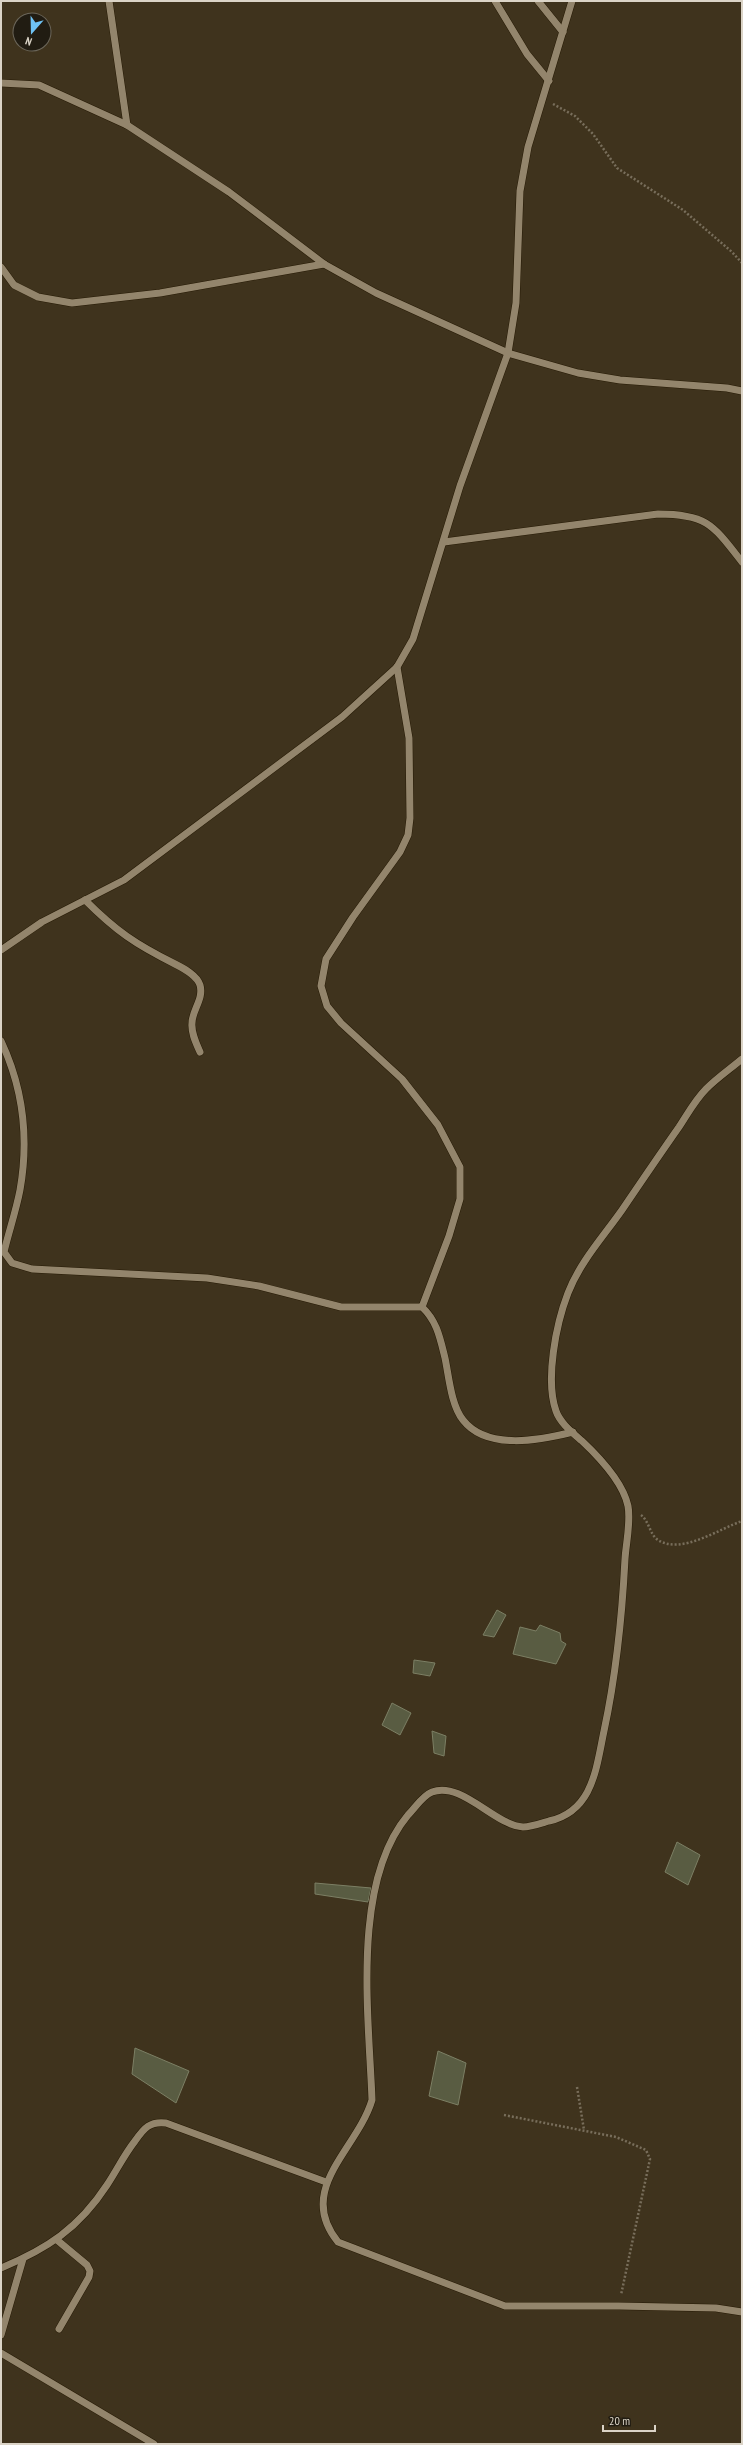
<svg xmlns="http://www.w3.org/2000/svg" width="743" height="2445" font-family="'PT Sans Narrow',sans-serif">
  <rect width="100%" height="100%" fill="#3f331d"/>
  <g fill="#595c42" stroke="#7c7f64">
    <polygon points="497,1610 506,1615 494,1637 483,1635"/>
    <polygon points="540,1625 560,1633 561,1641 566,1644 556,1664 513,1654 520,1627 536,1631"/>
    <polygon points="414,1660 435,1663 430,1676 413,1673"/>
    <polygon points="392,1703 411,1713 400,1735 382,1725"/>
    <polygon points="432,1731 446,1736 444,1756 434,1753"/>
    <polygon points="677,1842 700,1855 688,1885 665,1872"/>
    <polygon points="315,1883 371,1888 368,1902 315,1894"/>
    <polygon points="135,2048 189,2071 176,2103 132,2074"/>
    <polygon points="438,2051 466,2063 458,2105 429,2096"/>
  </g>
  <g fill="none" stroke-linecap="round" stroke-linejoin="round">
    <g stroke="#261a05" stroke-width="8">
      <g id="minor">
        <polyline points="109,1 127,125"/>
        <polyline points="495,1 527,54 549,81"/>
        <polyline points="538,1 563,32"/>
        <polyline points="1,83 39,85 127,125 229,192 324,264 376,293 508,353 578,373 620,380 727,388 742,391"/>
        <polyline points="1,267 14,285 38,297 72,303 160,293 324,264"/>
        <path d="M444 542 658 514C707 514 713 525 742 562"/>
        <polyline points="397,667 409,738 410,818 408,835 400,852 353,917 326,959 321,986 327,1006 341,1023 402,1079 438,1125 460,1167 460,1199 449,1236 422,1307"/>
        <path d="M85 900C116 931 135 944 175 964 183 968 197 975 200 985 204 999 192 1010 192 1023 191 1033 196 1043 200 1052"/>
        <polyline points="1,950 42,922 124,880 342,717 397,667 413,639 460,486 508,353 516,303 520,191 528,147 572,1"/>
        <path d="M1 1041C23 1088 29 1139 20 1190 16 1211 9 1231 4 1252L12 1263 32 1269 207 1278 259 1286 341 1307H422C437 1321 440 1338 445 1358 449 1377 451 1405 463 1420 487 1451 541 1440 573 1432"/>
        <path d="M742 1059C730 1069 717 1078 706 1089 695 1100 687 1115 679 1127 660 1154 641 1182 622 1210 603 1237 580 1262 568 1293 556 1324 545 1380 556 1411 560 1423 573 1433 582 1441 599 1457 623 1482 628 1506 631 1522 626 1543 625 1559 622 1617 616 1675 604 1731 596 1769 593 1811 549 1821 542 1823 531 1827 523 1827 494 1825 462 1781 432 1792 422 1796 415 1808 408 1815 351 1883 369 2017 372 2100 357 2150 295 2189 338 2242L505 2306H619L716 2308 742 2312"/>
        <polyline points="57,2240 87,2265 90,2271 89,2277 59,2329"/>
        <path d="M1 2268C47 2249 79 2228 107 2185 117 2170 124 2155 135 2141 144 2128 150 2121 166 2123L326 2182"/>
        <polyline points="1,2335 23,2259"/>
        <polyline points="1,2353 154,2444"/>
      </g>
    </g>
    <g stroke="#786e5b" stroke-width="2.5" stroke-dasharray="2 2" stroke-linecap="butt">
      <polyline points="553,104 575,116 593,134 617,168 683,210 732,252 742,263"/>
      <path d="M641 1515C649 1521 650 1535 658 1540 681 1555 719 1529 742 1521"/>
      <polyline points="577,2087 584,2130"/>
      <polyline points="504,2115 616,2137 646,2150 650,2159 621,2295"/>
    </g>
    <use href="#minor" stroke="#93856c" stroke-width="7"/>
  </g>
  <rect width="743" height="2445" fill="none" stroke="#dbd4c7" stroke-width="4"/>
  <g transform="translate(32 32) rotate(200)"><circle r="19" fill="#211c12" stroke="#6b665a"/>
  <path d="M0-3L7 15L0 10L-7 15Z" fill="#6fc2f4"/>
  <text y="-6" font-size="11" font-weight="bold" text-anchor="middle" fill="#dbd4c7">N</text>
  </g>
  <path d="M603 2425v6h52v-6" fill="none" stroke="#dbd4c7" stroke-width="2"/>
  <text x="609" y="2425" font-size="12" fill="#dbd4c7" stroke="#211c12" stroke-width="3" paint-order="stroke">20 m</text>
</svg>
